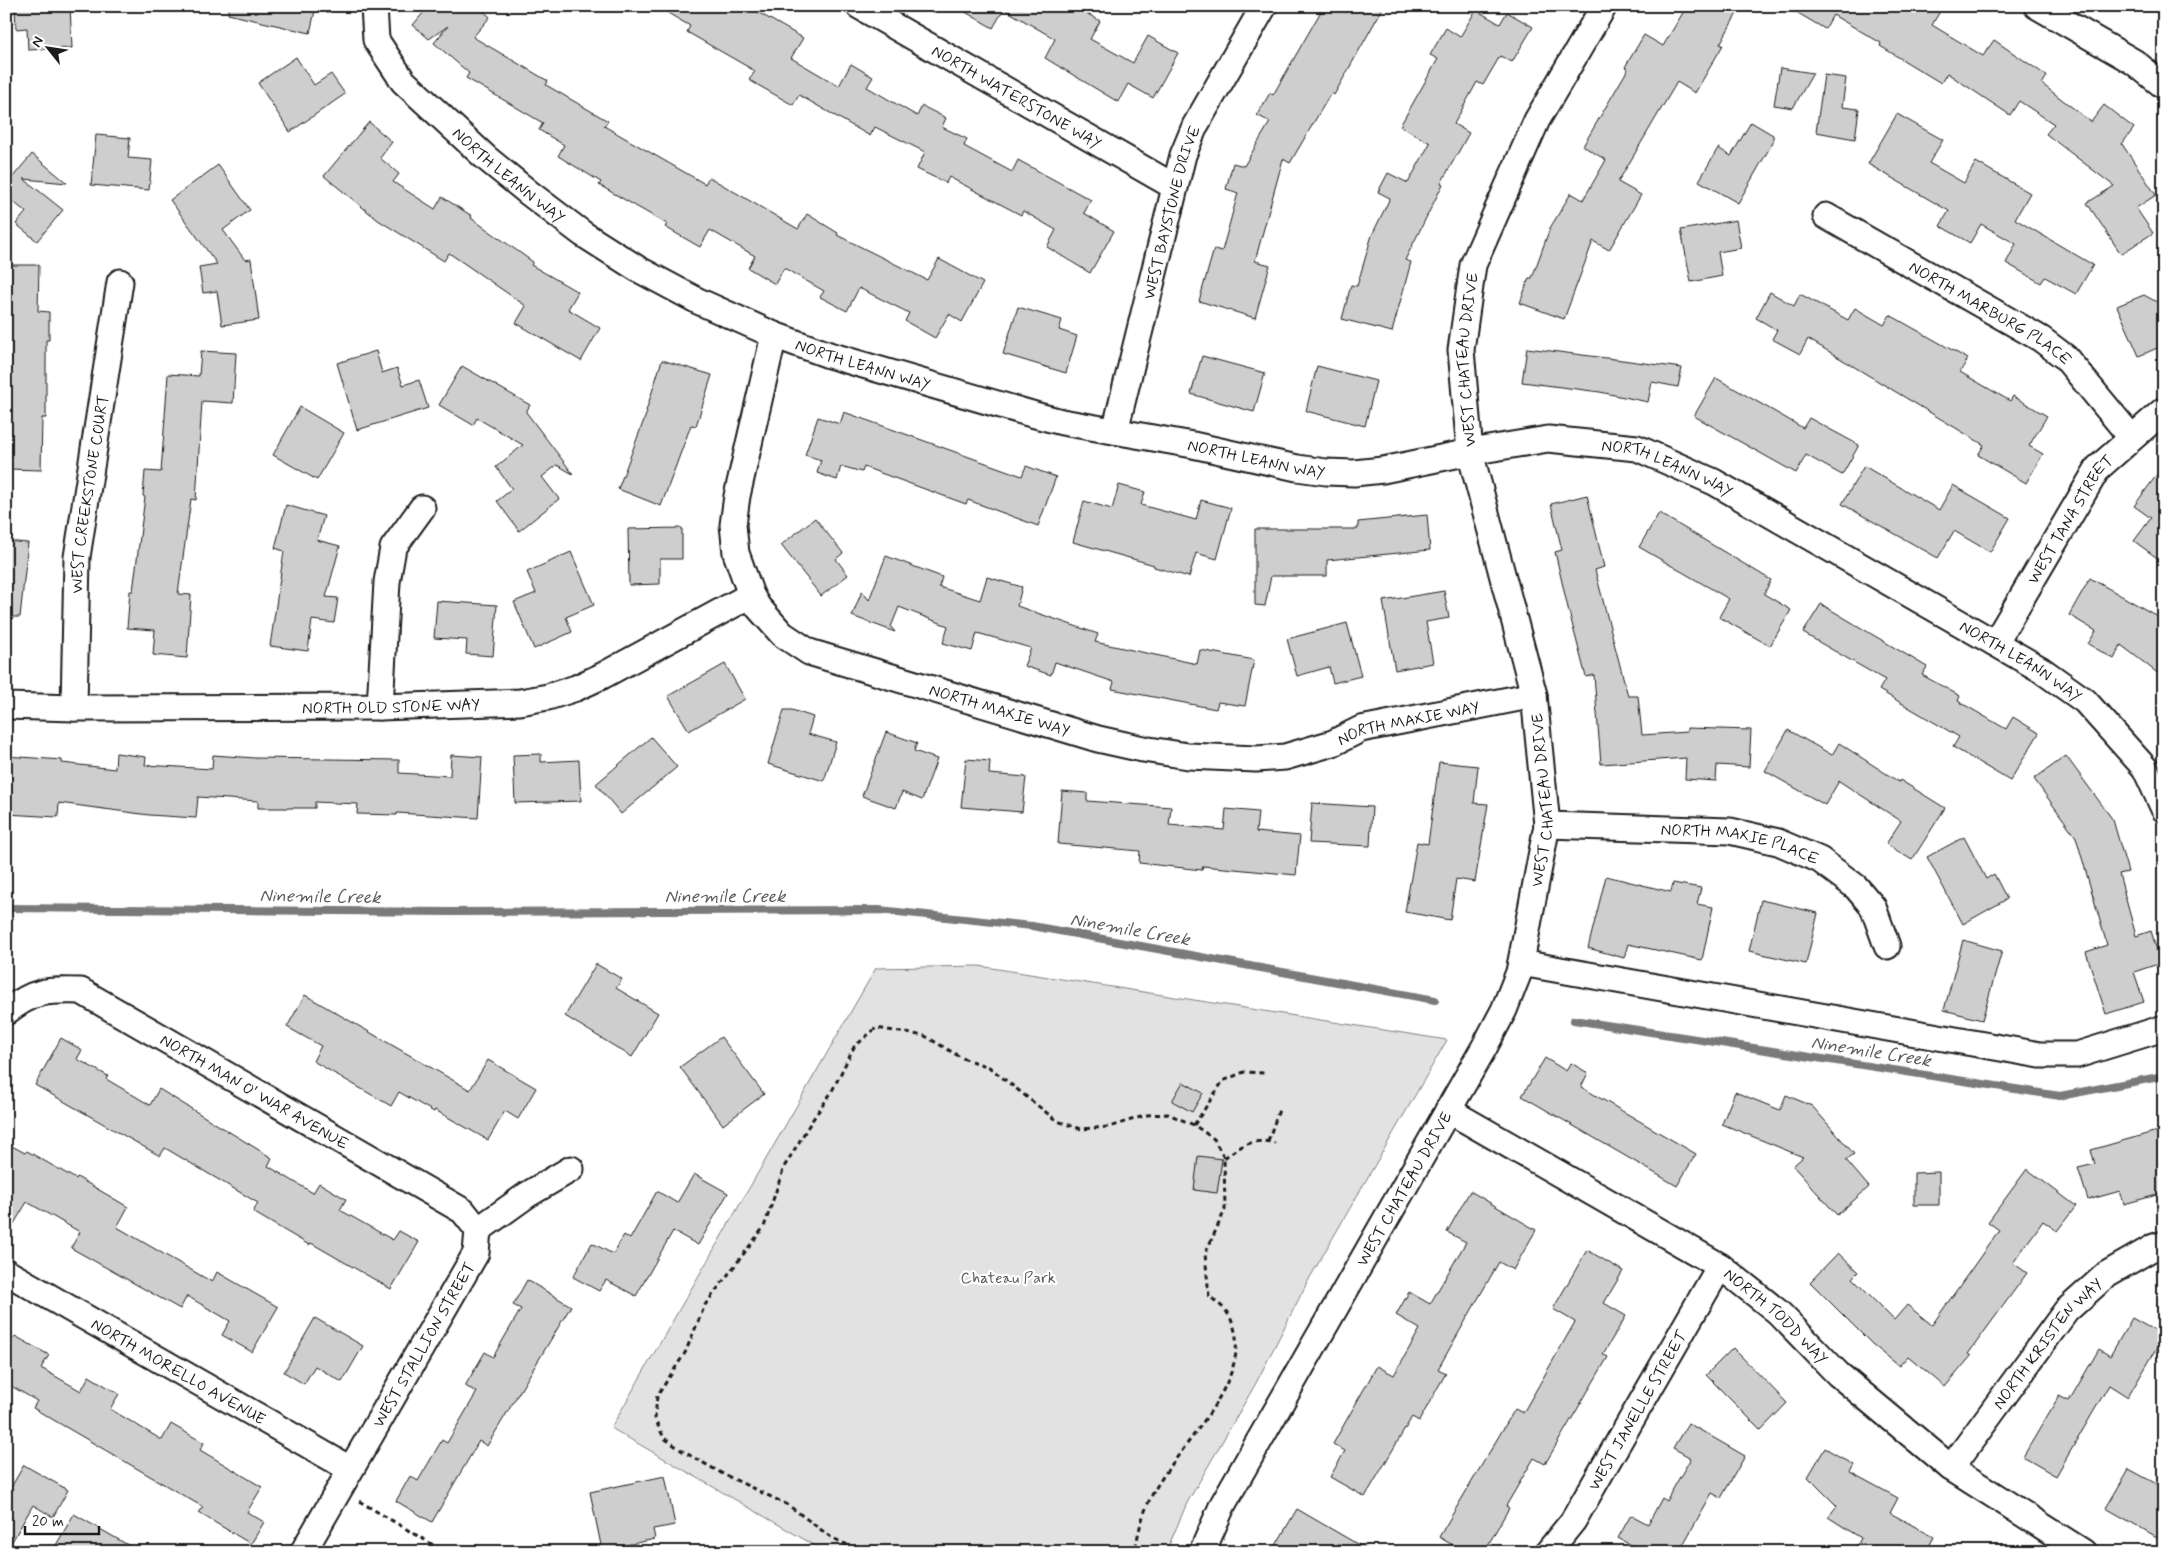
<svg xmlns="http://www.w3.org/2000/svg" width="2170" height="1558" font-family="Mynerve,sans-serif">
  <rect width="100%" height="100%" fill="#fff"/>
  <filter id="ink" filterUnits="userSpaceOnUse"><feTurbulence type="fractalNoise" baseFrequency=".02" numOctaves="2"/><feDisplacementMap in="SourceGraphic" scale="10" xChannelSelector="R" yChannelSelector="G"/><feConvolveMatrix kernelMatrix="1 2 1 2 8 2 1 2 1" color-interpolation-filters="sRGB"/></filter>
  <g filter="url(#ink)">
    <polygon fill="#e2e2e2" stroke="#7f7f7f" points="979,966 1447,1040 1308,1281 1256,1383 1187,1503 1166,1552 826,1552 611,1428 876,968"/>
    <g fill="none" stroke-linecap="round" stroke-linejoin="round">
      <g stroke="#7a7a7a" stroke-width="8">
        <polyline points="6,908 450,912 879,910 1032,926 1435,1000"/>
        <polyline points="1574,1020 2060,1096 2164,1076"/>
      </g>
    </g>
    <g fill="#cecece" stroke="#1c1c1c">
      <polygon points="15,6 70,6 72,48 28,50 27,28 16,29"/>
      <polygon points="229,6 316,6 310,33 228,14"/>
      <polygon points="429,6 478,6 490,17 473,37 548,81 546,85 608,121 604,126 705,184 709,177 798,229 807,214 838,233 837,235 927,280 939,259 983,283 962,322 949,314 935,338 905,321 909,313 859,288 847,311 820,297 824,291 784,268 775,284 748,268 755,256 710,230 700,247 665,227 667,224 599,185 601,182 558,156 564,145 539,130 543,123 466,78 469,73 434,43 448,26 429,39 413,25"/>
      <polygon points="656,6 747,6 803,38 791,58 839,86 851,64 873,77 867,87 917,116 922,106 946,118 942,127 967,139 964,146 1012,172 1018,160 1091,200 1084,213 1114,231 1090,273 1047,247 1056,230 1023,211 1021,215 949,177 946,183 917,169 925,152 875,127 870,136 799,95 793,105 749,80 755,71 687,32 690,26"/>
      <polygon points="955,6 1074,6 1100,21 1090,39 1133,63 1148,36 1178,53 1153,98 1128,84 1118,102 1045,58 1055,39 1004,9 993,28"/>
      <polygon points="1324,6 1384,6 1334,95 1331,93 1290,163 1283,159 1255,261 1270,265 1255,318 1199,301 1214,249 1222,251 1238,193 1226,189 1233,163 1244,166 1270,122 1257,115 1270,93 1273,95"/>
      <polygon points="1687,6 1741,6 1720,44 1723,45 1695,93 1677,82 1618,182 1641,195 1609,250 1593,241 1564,319 1520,303 1529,278 1532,278 1550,228 1571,193 1583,200 1606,160 1583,146 1628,69 1625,67 1644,35 1663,46"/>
      <polygon points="1786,6 1943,6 1932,25 1983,56 1994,40 2047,76 2042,84 2091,122 2104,105 2134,128 2122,144 2156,195 2136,208 2153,233 2121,254 2087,203 2114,186 2046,134 2054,124 2019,101 2010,115 1947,73 1941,83 1880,46 1881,43 1833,15 1825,29"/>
      <polygon points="1476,10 1500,24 1507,12 1533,27 1512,62 1500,56 1483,85 1477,82 1454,124 1469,133 1441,183 1443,184 1405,260 1411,262 1392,332 1342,319 1351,285 1357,286 1372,235 1390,198 1378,192 1388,173 1408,183 1430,143 1400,126 1438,59 1430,55 1446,28 1460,37"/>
      <polygon points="296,57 314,85 331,74 345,94 290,132 258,83"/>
      <polygon points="1780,68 1813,73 1793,108 1774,105"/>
      <polygon points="1824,75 1846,78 1842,107 1859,109 1855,139 1816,132"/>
      <polygon points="1897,114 1943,140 1929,163 1964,183 1976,162 2030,193 2015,219 2093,265 2076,294 2045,277 2041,283 2006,263 2016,244 1981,224 1970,243 1940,226 1949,211 1868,164"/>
      <polygon points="369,122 392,142 380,158 399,174 393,182 435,209 442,197 472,216 471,218 533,262 531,265 578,292 568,309 600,328 581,361 516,323 526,306 449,253 444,261 378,220 324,176"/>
      <polygon points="1751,122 1773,135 1773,142 1738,203 1699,181 1718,148 1731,156"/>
      <polygon points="96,135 130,138 128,158 152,160 149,190 91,185"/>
      <polygon points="32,154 67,183 24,179 63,210 37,241 16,224 26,212 6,196 6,185"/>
      <polygon points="218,165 250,210 223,230 245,260 251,259 259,320 222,325 217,291 203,293 199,267 217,264 170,200"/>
      <polygon points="1736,220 1741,248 1718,252 1722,276 1691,282 1681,230"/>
      <polygon points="7,265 39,265 38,311 49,312 49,340 46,340 46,418 42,418 41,470 6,469"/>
      <polygon points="1770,292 1794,306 1800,294 1848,320 1855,308 1884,325 1890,315 1968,359 1960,372 2010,401 2013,396 2047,416 2029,446 2043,454 2026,483 1978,455 1984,445 1808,339 1800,354 1772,339 1777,330 1756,318"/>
      <polygon points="2144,295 2164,306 2164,345 2139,356 2117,306"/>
      <polygon points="1018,307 1062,320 1059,330 1077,336 1066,373 1003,354"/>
      <polygon points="1527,348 1622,360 1682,368 1678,387 1652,382 1648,402 1600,392 1522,382"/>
      <polygon points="201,351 236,353 233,403 202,401 196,500 191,499 178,594 191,595 187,658 153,655 155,630 127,628 130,591 133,591 145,497 143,496 145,471 161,472 168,374 199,376"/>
      <polygon points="376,351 382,373 397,368 403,385 419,380 428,408 357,430 337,363"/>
      <polygon points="1202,356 1265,373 1254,412 1191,394"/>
      <polygon points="662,360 712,375 696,426 691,425 661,506 618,489 647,412 646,411"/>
      <polygon points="462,366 530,405 526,412 573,474 557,465 542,477 559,499 519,531 497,501 512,489 496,467 523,445 477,418 473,425 439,405"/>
      <polygon points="1317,366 1376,381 1365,426 1306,411"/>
      <polygon points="1716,378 1803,428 1809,418 1859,445 1842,475 1806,455 1796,473 1694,416"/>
      <polygon points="300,407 344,433 317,480 273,455"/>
      <polygon points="844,412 1022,476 1026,466 1056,477 1038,526 968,500 966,504 864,467 862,472 841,466 837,480 817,473 821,460 805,455 818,417 840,424"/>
      <polygon points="2164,465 2164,563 2134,541 2151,518 2134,506"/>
      <polygon points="1864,466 1939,510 1953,485 2010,518 1990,552 1954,531 1938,558 1842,504"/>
      <polygon points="1119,485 1145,492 1141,505 1196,520 1201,500 1231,508 1217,559 1196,553 1189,577 1154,567 1154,565 1073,542 1084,501 1112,509"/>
      <polygon points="1587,495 1604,567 1595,570 1628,696 1638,696 1642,735 1687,732 1687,728 1751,730 1749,767 1717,765 1716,781 1685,779 1686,758 1601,764 1594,675 1586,677 1568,608 1555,552 1562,550 1551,504"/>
      <polygon points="286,505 324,516 317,540 340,546 326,597 338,598 334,623 312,620 308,651 270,646 284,551 275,548"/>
      <polygon points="1659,513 1771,580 1764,594 1791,610 1770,646 1719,617 1729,599 1639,547"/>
      <polygon points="1427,515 1430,550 1327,560 1327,576 1271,576 1265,606 1255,605 1255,529 1358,529 1358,522"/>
      <polygon points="815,518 843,553 836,559 848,575 821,596 781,545"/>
      <polygon points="682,528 682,559 660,559 660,584 629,585 628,529"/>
      <polygon points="6,541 28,543 20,617 6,617"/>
      <polygon points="571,552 594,605 566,617 572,632 534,649 514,602 536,593 527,572"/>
      <polygon points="886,556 942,577 939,587 980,600 987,577 1022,587 1017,606 1098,634 1095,642 1197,664 1200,650 1254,660 1245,706 1218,702 1216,709 1112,689 1114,682 1055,662 1051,675 1024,666 1031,648 977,633 972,651 943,643 948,626 899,607 891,627 895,632 852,616 862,591 869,600"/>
      <polygon points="2090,578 2164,620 2164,678 2121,645 2114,659 2088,644 2096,631 2069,615"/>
      <polygon points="1444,591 1449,618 1426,622 1433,663 1395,670 1383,601"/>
      <polygon points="437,601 497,605 493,656 466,654 467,640 434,638"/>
      <polygon points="1821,604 1927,667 1922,675 1960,696 1958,701 2006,729 2013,717 2039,733 2010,781 1953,747 1959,737 1879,690 1885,680 1803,633"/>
      <polygon points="1347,623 1361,676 1333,683 1329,667 1297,676 1287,639"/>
      <polygon points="725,664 745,699 689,731 668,696"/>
      <polygon points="784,710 792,710 813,717 808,734 836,742 824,781 768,764"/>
      <polygon points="1788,730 1832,755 1839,743 1899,782 1900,780 1945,808 1912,860 1886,844 1901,821 1839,781 1825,805 1765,771"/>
      <polygon points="886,732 917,743 914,751 937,759 922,800 902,792 896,808 862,796"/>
      <polygon points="651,737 677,767 621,814 596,784"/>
      <polygon points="116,753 146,757 145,765 212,769 213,755 255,758 399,760 399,773 450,776 451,755 482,757 478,818 397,813 397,815 357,814 358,804 315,802 315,808 258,808 258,801 198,797 196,818 149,815 59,803 58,817 6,814 6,756 62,760 62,763 115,769"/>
      <polygon points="541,754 541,762 579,760 581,801 515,803 513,755"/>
      <polygon points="2066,756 2113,820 2128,872 2119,874 2136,936 2151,931 2161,963 2134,972 2144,1002 2106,1014 2086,952 2107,945 2076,837 2034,779"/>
      <polygon points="966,759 990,761 989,774 1026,777 1022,812 961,807"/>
      <polygon points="1439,762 1478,766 1474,803 1488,804 1475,882 1456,879 1450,920 1405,912 1417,842 1428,844"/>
      <polygon points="1062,791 1087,793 1087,801 1171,807 1169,825 1224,830 1226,809 1258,812 1256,832 1300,836 1296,875 1203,866 1202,870 1139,863 1140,851 1058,844"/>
      <polygon points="1312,803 1372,807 1370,846 1309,843"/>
      <polygon points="1964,837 1986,879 1994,874 2007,899 1963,924 1927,857"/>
      <polygon points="1606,876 1671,892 1673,883 1701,888 1697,904 1713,907 1702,960 1628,944 1624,958 1588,948"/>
      <polygon points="1761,900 1818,913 1806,964 1749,951"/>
      <polygon points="1963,940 2002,951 1982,1020 1944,1010"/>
      <polygon points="596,964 622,979 616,988 658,1013 632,1057 565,1016"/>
      <polygon points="305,995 470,1090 488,1060 536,1088 518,1119 505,1111 488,1140 435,1110 434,1112 399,1092 391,1106 313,1061 321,1046 287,1027"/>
      <polygon points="721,1037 764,1094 723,1125 680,1067"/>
      <polygon points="61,1038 82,1050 77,1059 108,1076 106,1079 150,1105 159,1089 272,1158 268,1166 313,1193 319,1183 346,1199 340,1210 393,1240 399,1231 419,1242 391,1289 311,1243 309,1245 253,1212 258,1203 165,1148 160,1156 35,1085"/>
      <polygon points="1545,1058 1566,1071 1571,1063 1588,1073 1581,1087 1696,1154 1677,1186 1522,1096"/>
      <polygon points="1183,1082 1203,1093 1192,1112 1172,1101"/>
      <polygon points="1735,1092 1780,1110 1786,1095 1812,1106 1854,1154 1846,1160 1869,1187 1837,1215 1793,1166 1803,1157 1722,1124"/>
      <polygon points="2164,1129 2164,1193 2124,1204 2120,1191 2088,1200 2078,1168 2095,1164 2091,1150"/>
      <polygon points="6,1143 25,1153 27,1151 76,1179 77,1177 128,1207 117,1227 212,1282 217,1272 278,1307 252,1352 222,1335 230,1321 187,1296 180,1309 71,1248 80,1232 27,1202 6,1237"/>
      <polygon points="1198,1156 1222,1159 1217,1193 1194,1190"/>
      <polygon points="2027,1169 2076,1206 2057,1231 2043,1221 2013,1263 2027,1273 1968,1354 1971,1356 1945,1387 1908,1356 1899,1366 1872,1344 1810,1282 1838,1253 1858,1272 1852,1278 1894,1320 1907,1305 1932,1325 1999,1230 1988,1222"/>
      <polygon points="1939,1172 1939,1205 1914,1205 1914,1173"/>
      <polygon points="694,1174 728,1193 698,1245 673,1231 636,1296 606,1280 599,1291 573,1277 592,1243 613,1254 624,1235 630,1239 657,1191 677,1203"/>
      <polygon points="1470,1191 1536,1230 1513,1270 1499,1262 1438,1369 1446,1373 1419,1421 1412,1417 1365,1497 1330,1477 1345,1451 1333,1444 1377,1366 1394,1375 1420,1329 1396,1315 1409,1292 1430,1304 1466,1242 1447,1232"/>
      <polygon points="1587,1250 1623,1271 1604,1303 1626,1316 1603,1354 1608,1357 1545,1464 1534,1458 1506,1506 1509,1508 1484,1552 1464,1552 1439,1537 1515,1409 1523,1413 1575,1322 1553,1309"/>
      <polygon points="527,1280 571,1306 487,1446 479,1441 432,1522 396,1501 410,1476 418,1481 442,1440 447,1443 477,1392 465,1386 485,1352 493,1357 521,1309 513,1305"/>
      <polygon points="315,1318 363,1346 342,1382 315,1366 304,1384 284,1372"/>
      <polygon points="2132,1318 2164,1336 2128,1397 2109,1385 2056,1476 2023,1457 2059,1396 2069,1401 2099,1349 2110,1356"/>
      <polygon points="15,1336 49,1355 41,1368 81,1391 89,1376 119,1394 110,1409 162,1440 171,1424 204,1443 200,1450 262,1487 247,1512 264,1522 251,1544 199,1513 203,1507 33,1408 37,1401 6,1383 6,1350"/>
      <polygon points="1733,1348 1787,1403 1761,1430 1706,1375"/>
      <polygon points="1688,1423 1745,1456 1721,1498 1712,1493 1679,1552 1643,1552 1618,1538 1631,1515 1648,1524 1662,1498 1666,1501 1691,1458 1673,1448"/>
      <polygon points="1825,1448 1854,1465 1850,1472 1898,1498 1890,1513 1934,1537 1926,1552 1854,1552 1861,1538 1828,1517 1837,1506 1808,1477"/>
      <polygon points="24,1465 68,1490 53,1517 33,1505 6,1552 6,1496"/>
      <polygon points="2129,1469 2164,1488 2164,1541 2106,1508"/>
      <polygon points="665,1476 675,1525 653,1529 655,1539 602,1550 590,1492"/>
      <polygon points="1297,1509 1371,1552 1272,1552"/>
      <polygon points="74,1514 140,1552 52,1552"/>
    </g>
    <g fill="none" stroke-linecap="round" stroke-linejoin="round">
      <g stroke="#1c1c1c" stroke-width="29">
        <g id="minor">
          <path id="s1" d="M374 6 376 40 403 81 486 158 529 193 583 234 638 269 698 301 774 335 829 355 1035 415 1062 422 1193 445 1297 468 1326 472 1354 473 1383 470 1470 452 1548 439 1637 448 1714 482 2040 669 2085 701 2145 768 2164 809"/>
          <path id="s2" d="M859 6 1175 187"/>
          <polyline points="2037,6 2134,62 2164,86"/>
          <path id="s3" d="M1826 216 2041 339 2065 357 2131 437"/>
          <path id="s4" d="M774 335 737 496 733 525 736 553 751 595 758 607 782 634 809 652 1098 739 1143 749 1188 756 1256 759 1285 757 1333 743 1361 729 1534 695"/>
          <path id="s5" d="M1115 431 1183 155 1195 126 1264 6"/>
          <path id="s6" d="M1995 643 2098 468 2164 410"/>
          <path id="s7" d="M6 706 74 708 380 707 520 702 548 697 576 688 602 676 751 595"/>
          <polyline points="380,707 387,582 393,548 422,508"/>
          <path id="s8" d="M74 708 77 557 120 282"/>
          <path id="s9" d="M1547 825 1730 831 1778 842 1820 860 1856 887 1873 907 1887 946"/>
          <polyline points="1521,963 2040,1055 2077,1055 2164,1028"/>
          <path id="s10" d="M6 1012C34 990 47 990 81 991L463 1211 478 1230"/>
          <path id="s11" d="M1448 1110 1720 1266 1778 1312 1838 1374 1951 1468 2083 1552"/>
          <path id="s12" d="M6 1272 350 1469"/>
          <path id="s13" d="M1951 1468 2066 1311 2107 1274 2154 1247 2164 1244"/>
          <path id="s14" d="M303 1552 476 1253 478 1230 527 1195 571 1169"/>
          <path id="s15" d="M1202 1552 1223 1504 1485 1046 1504 1010 1519 972 1547 825 1534 695 1470 452 1461 350 1473 265 1537 120 1604 6"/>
          <path id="s16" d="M1548 1552 1573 1521 1720 1266"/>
        </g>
      </g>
      <g stroke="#1c1c1c" stroke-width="3" stroke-dasharray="5 4" stroke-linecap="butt">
        <polyline points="1194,1125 1223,1081 1244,1072 1264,1073"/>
        <polyline points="1268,1141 1280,1107"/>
        <path d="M1224 1158C1240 1146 1255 1137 1275 1143"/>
        <polyline points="359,1501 445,1552"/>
        <path d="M864 1552 832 1538 788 1505 723 1474 684 1452 664 1438 655 1419 657 1396 685 1353 705 1305 764 1227 784 1167 811 1122 831 1093 854 1047 876 1028 925 1036 962 1058 989 1067 1057 1121 1081 1129 1109 1127 1147 1115 1168 1114 1194 1125 1214 1139 1224 1158 1225 1210 1205 1254 1209 1296C1215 1301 1224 1307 1228 1314 1264 1374 1174 1448 1151 1497 1142 1515 1138 1533 1135 1552"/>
      </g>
      <use href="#minor" stroke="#fff" stroke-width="25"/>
    </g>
  </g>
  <g text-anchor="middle" stroke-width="4.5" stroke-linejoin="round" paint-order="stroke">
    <g font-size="16" fill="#1c1c1c" stroke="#fff">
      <text dy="6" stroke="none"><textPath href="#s2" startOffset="182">NORTH WATERSTONE WAY</textPath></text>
      <text dy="6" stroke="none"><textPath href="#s1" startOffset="225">NORTH LEANN WAY</textPath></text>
      <text dy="6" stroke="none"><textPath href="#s5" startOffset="226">WEST BAYSTONE DRIVE</textPath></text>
      <text dy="6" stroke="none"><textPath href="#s3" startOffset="191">NORTH MARBURG PLACE</textPath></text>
      <text dy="6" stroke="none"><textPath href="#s15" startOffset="1286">WEST CHATEAU DRIVE</textPath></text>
      <text dy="6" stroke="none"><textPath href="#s1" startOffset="630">NORTH LEANN WAY</textPath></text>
      <text dy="6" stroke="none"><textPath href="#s1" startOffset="1035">NORTH LEANN WAY</textPath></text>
      <text dy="6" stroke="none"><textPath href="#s1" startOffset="1455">NORTH LEANN WAY</textPath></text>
      <text dy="6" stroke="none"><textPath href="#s8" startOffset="215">WEST CREEKSTONE COURT</textPath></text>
      <text dy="6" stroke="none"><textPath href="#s6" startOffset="145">WEST TANA STREET</textPath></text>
      <text dy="6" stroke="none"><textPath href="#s1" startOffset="1860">NORTH LEANN WAY</textPath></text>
      <text dy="6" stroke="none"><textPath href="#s7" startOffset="385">NORTH OLD STONE WAY</textPath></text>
      <text dy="6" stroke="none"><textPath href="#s4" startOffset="549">NORTH MAXIE WAY</textPath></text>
      <text dy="6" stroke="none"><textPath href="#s4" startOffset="969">NORTH MAXIE WAY</textPath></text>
      <text dy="6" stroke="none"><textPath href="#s15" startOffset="836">WEST CHATEAU DRIVE</textPath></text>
      <text dy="6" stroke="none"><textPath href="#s9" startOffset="195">NORTH MAXIE PLACE</textPath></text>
      <text dy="6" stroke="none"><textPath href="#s10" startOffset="281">NORTH MAN O' WAR AVENUE</textPath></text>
      <text dy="6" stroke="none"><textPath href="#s15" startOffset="416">WEST CHATEAU DRIVE</textPath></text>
      <text dy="6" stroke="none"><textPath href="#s11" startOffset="389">NORTH TODD WAY</textPath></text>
      <text dy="6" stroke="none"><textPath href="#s14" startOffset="240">WEST STALLION STREET</textPath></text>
      <text dy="6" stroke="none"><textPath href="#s13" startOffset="158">NORTH KRISTEN WAY</textPath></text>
      <text dy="6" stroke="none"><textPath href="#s12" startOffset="199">NORTH MORELLO AVENUE</textPath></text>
      <text dy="6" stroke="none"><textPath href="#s16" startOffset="168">WEST JANELLE STREET</textPath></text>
    </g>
    <g font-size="16" fill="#575757" stroke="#fff">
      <text x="1008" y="1283">Chateau Park</text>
    </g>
    <g font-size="18" font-style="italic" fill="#5a5a5a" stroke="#fff">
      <text transform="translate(320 896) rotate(1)" y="6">Ninemile Creek</text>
      <text x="725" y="902">Ninemile Creek</text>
      <text transform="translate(1130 929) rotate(10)" y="6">Ninemile Creek</text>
      <text transform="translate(1871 1051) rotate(9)" y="6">Ninemile Creek</text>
    </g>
  </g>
  <rect width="2170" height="1558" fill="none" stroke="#fff" stroke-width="25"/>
  <rect x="12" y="12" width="2145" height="1533" fill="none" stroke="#1c1c1c" stroke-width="2" filter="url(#ink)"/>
  <g transform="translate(48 48) rotate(300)" stroke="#ffffff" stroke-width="4" paint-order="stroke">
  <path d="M0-4L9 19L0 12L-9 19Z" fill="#1c1c1c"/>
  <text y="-8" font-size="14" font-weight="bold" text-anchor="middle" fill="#1c1c1c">N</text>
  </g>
  <path d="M25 1526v8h74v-8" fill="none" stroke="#1c1c1c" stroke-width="2.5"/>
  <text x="32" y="1526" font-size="15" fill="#1c1c1c" stroke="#ffffff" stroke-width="4" paint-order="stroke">20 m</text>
</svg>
